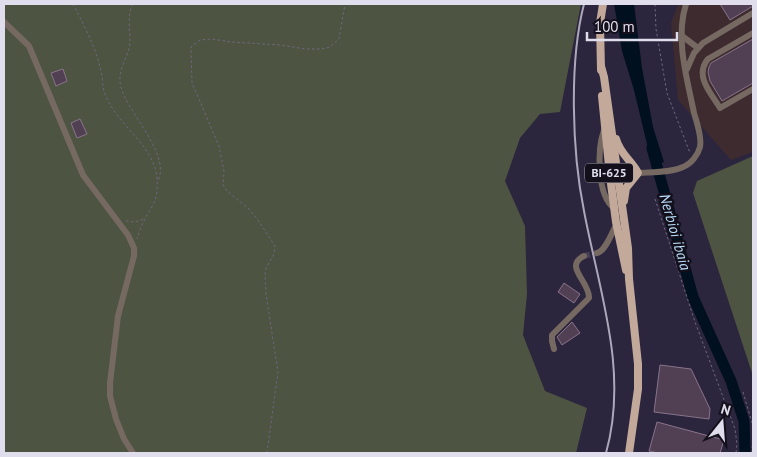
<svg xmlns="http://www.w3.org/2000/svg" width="757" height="457" font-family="'PT Sans',sans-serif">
  <rect width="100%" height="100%" fill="#2b253d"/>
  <polygon fill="#3e2b30" points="678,4 753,4 753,152 731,160 678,100 671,23"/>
  <g fill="#4e5442">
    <polygon points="4,4 581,4 560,112 540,114 520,138 505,181 525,226 527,294 523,335 545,391 587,408 576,453 4,453"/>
    <polygon points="753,156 753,376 693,193 697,181"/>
  </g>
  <polygon fill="#00101e" points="614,4 634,4 642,68 653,127 664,162 652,165 634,90 622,51"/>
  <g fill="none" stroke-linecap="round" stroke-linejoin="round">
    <polyline stroke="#00101e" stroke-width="11" points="652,148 693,297 731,381 744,421 745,453"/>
  </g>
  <g fill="#513f53" stroke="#89748b">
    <polygon points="720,4 753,4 753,6 730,20"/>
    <polygon points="753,39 753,83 722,101 710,81 708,72 709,67 711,63"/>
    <polygon points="63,69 67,81 56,86 51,73"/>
    <polygon points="80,119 87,134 77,138 71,123"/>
    <polygon points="564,283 580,294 574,303 558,292"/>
    <polygon points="572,322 580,333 562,345 557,337"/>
    <polygon points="660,365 691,369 710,409 709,419 654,412"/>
    <polygon points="657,422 724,440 720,453 658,453 649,451"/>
  </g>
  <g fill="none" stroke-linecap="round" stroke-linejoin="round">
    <polyline stroke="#464157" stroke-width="6" stroke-dasharray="6 3" stroke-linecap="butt" points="584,256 597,253"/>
    <g stroke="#6d687d" stroke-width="1" stroke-dasharray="2.5 2.5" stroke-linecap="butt">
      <path d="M73 4C84 25 96 48 101 71 103 78 102 87 105 94 119 131 166 149 156 197 154 206 148 212 144 221 141 226 139 233 137 239"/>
      <path d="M133 4C127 14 130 30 130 42 129 58 116 70 121 87 127 112 171 154 158 181"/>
      <polyline points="655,4 656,29 667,93 690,153"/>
      <polyline points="655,199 695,322 735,429 737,444 736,453"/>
      <polyline points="126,221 135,222 144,219"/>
      <polyline points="743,392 753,426 752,453"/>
      <polyline points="267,453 278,372 266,294 265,275 266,268 274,254 275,246 258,220 249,209 227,191 223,185 224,171 219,146 192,83 191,47 200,40 212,39 231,42 281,45 305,49 322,49 330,47 339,39 345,4"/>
    </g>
    <g stroke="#766962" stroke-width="6">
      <polyline points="4,22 29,46 83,175 128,235 134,248 134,256 118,316 110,383 110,396 116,419 124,439 133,453"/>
      <path d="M753 33 708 59C694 76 711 93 720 108L753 89"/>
      <polyline points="682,36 698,48"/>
      <polyline points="687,69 694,53 703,43 753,13"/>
      <path d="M604 130C597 149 597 196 614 208"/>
      <path d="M638 173C652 172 670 173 683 167 691 164 698 155 700 147 702 137 697 123 694 113 687 78 675 39 686 4"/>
      <path d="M597 253C606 251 611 233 617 224"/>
      <path d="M554 349 552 341V335L589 298C590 282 563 266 584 256"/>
    </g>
    <g stroke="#c2a99a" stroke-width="8">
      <polyline points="601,66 604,77 628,248 629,279 638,364 638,389 629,453"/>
      <polyline points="601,70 600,23 603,4"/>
      <polyline points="602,96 610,176 616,222 626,270"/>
      <path d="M616 139C620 154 632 161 638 173L626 188 624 201"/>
    </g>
    <path stroke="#aca8ba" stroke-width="2" d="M584 4C569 62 572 152 584 211 599 291 629 371 606 453"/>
  </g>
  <g text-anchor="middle" stroke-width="5" stroke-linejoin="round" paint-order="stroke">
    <rect fill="#13101b" stroke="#a2a0ae" stroke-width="1" x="585" y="163.5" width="48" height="19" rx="4"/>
    <g font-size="12" font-weight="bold" fill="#e0dded">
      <text x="609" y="177">BI-625</text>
    </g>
    <g font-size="15" font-style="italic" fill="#b8ddfa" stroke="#13101b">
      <text transform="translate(675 232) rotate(74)" y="5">Nerbioi ibaia</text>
    </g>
  </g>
  <rect width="757" height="457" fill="none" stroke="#e0dded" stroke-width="10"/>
  <g transform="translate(722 422) rotate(17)" stroke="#13101b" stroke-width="4" paint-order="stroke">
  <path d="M0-4L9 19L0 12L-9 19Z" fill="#e0dded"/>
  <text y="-8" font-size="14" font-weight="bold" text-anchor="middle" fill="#e0dded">N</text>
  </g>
  <path d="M587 32v8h90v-8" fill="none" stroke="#e0dded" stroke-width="2.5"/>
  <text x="594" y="32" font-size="15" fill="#e0dded" stroke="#13101b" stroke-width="4" paint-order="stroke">100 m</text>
</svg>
